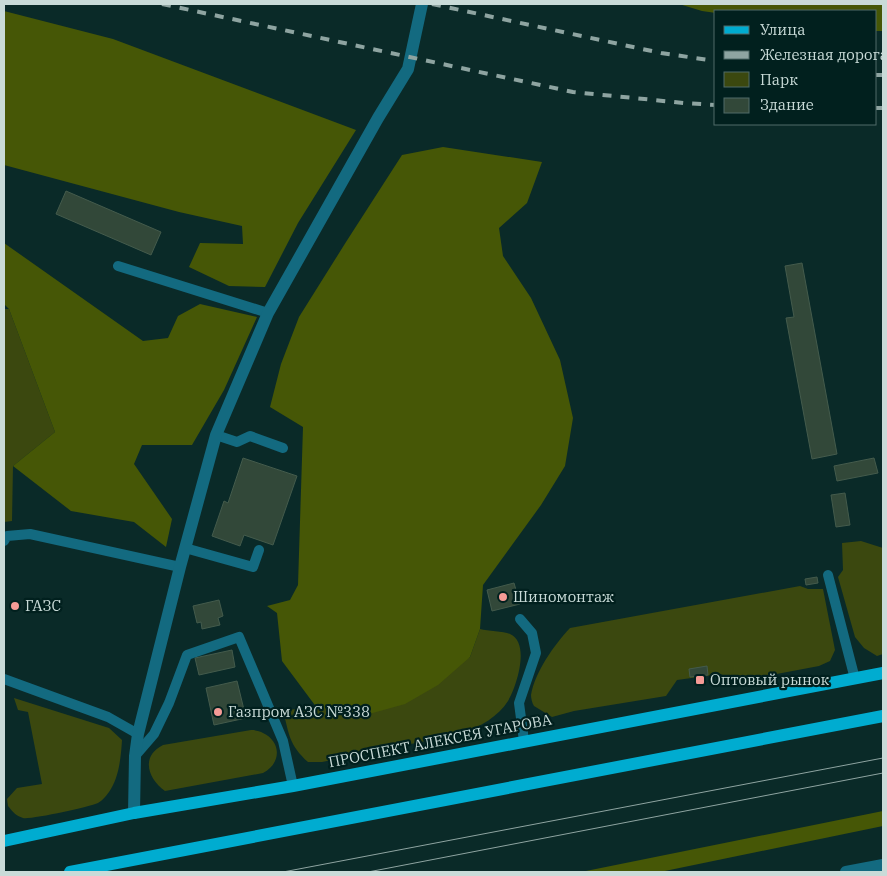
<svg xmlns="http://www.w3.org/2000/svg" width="887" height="876" font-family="'IBM Plex Serif',serif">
  <rect width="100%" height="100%" fill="#0a2a28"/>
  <g fill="#3b480f">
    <polygon points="4,309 9,309 55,432 13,466 12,521 4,522"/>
    <polygon points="861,541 883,548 883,654 877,656 864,648 855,637 838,577 843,570 842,543"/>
    <path d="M800 586 808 589H823L835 650 830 661 819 666 739 681H730L721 674 677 680 666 696 574 711 552 717 534 706C532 703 531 698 531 695 535 672 554 645 570 628Z"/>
    <path d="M480 629C488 631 503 631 510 634 531 643 516 688 508 701 498 717 480 726 465 733L322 762H308C289 745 289 734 283 710L317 708 369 714 470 657Z"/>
    <path d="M14 698 109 728 122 740C121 757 119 778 109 792 106 796 102 801 98 803 89 807 30 820 23 818 16 816 12 811 8 806L7 799 17 788 42 784 28 712 18 710Z"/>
    <path d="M251 730C255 730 260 731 263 733 282 742 281 764 263 773L165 791C147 778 141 756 163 745Z"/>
  </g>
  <g fill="#465706">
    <polygon points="679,4 883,4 883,31 876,31 876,11 716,11 716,13 702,11"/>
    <polygon points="4,11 113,39 356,130 298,223 265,287 229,286 189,267 200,243 243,244 242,226 179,212 4,165"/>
    <polygon points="443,147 542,162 527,203 499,228 503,256 531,298 560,360 573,418 565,466 541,505 483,585 480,629 470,657 438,685 405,704 369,714 317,708 282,661 277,613 267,606 290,600 298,585 303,427 270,407 281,364 299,317 346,242 402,155"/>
    <polygon points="4,243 143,341 168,338 178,316 200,304 257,317 224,390 192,445 142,445 134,464 172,519 166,547 134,522 71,511 13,466 55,432 9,309 4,304"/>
    <polygon points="883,811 883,826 660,872 581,872"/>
  </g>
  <g fill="#324839" stroke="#445b4c">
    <polygon points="66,191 161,232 151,255 56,214"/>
    <polygon points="802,263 837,454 812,459 786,318 794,317 785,266"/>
    <polygon points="243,458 297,476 273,545 244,535 240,546 212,536 224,501 228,503"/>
    <polygon points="874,458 878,473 837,481 834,466"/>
    <polygon points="845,493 850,525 836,527 831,495"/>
    <polygon points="817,577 818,583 806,585 805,579"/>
    <polygon points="514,583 520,604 492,611 487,590"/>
    <polygon points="219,600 223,616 218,618 220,625 202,629 201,622 197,623 193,606"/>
    <polygon points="232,650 235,667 199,675 195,658"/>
    <polygon points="707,666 708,675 690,677 689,669"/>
    <polygon points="237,681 246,718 214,725 206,688"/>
  </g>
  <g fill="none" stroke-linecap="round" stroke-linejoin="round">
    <g stroke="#136a80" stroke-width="10">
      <polyline points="118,266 268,313"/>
      <polyline points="216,435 237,442 250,436 283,448"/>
      <polyline points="4,541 7,536 30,534 180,567"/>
      <polyline points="185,548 253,567 259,550"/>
      <polyline points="828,575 855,679"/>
      <polyline points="520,619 532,633 536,653 519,703 524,741"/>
      <polyline points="4,679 108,717 138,734"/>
      <polyline points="135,756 154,734 169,703 187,655 239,637 283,741 293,786"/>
    </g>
    <g stroke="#136a80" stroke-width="12">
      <polyline points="134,813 135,756 138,734 180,567 216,435 268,313 378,118 408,69 422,4"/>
      <polyline points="846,872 883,865"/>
    </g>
    <g stroke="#00acd0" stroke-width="12">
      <polyline points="4,841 134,813 293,786 883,673"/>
      <polyline points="70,872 883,716"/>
    </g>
    <g stroke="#8ea4a1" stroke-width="1">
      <polyline points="283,872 883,758"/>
      <polyline points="368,872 883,773"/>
    </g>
    <g stroke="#8ea4a1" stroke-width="4" stroke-dasharray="9 9" stroke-linecap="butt">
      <polyline points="162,4 573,92 684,103 716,105"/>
      <polyline points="432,4 661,53 716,61"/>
      <polyline points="876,75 883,75"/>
      <polyline points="876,108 883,108"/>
    </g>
  </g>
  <g fill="#f59b96" stroke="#01201e" stroke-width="2">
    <circle cx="503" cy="597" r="5"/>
    <circle cx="15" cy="606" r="5"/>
    <rect x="695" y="675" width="10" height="10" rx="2.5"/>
    <circle cx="218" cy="712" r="5"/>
  </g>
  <g text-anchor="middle" stroke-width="4.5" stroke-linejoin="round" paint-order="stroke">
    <g font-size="15" fill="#c9dbd8" stroke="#01201e" text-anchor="start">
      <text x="513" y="602">Шиномонтаж</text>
      <text x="25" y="611">ГАЗС</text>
      <text x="710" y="685">Оптовый рынок</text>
      <text x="228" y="717">Газпром АЗС №338</text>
    </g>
    <g font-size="15" fill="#c9dbd8" stroke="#01201e">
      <text transform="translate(440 741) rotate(-11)" y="5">ПРОСПЕКТ АЛЕКСЕЯ УГАРОВА</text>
    </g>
  </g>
  <rect width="887" height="876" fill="none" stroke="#c9dbd8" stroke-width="10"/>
  <rect x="714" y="10" width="162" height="115" fill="#01201e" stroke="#516b68"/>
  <rect x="724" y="26" width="25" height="8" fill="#00acd0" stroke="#516b68"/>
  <text x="760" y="35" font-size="15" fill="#c9dbd8">Улица</text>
  <rect x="724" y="51" width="25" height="8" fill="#8ea4a1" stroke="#516b68"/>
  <text x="760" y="60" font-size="15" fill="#c9dbd8">Железная дорога</text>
  <rect x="724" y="72" width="25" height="15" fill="#3b480f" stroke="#516b68"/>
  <text x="760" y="85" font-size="15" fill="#c9dbd8">Парк</text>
  <rect x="724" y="98" width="25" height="15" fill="#324839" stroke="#516b68"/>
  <text x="760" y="110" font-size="15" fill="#c9dbd8">Здание</text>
</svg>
